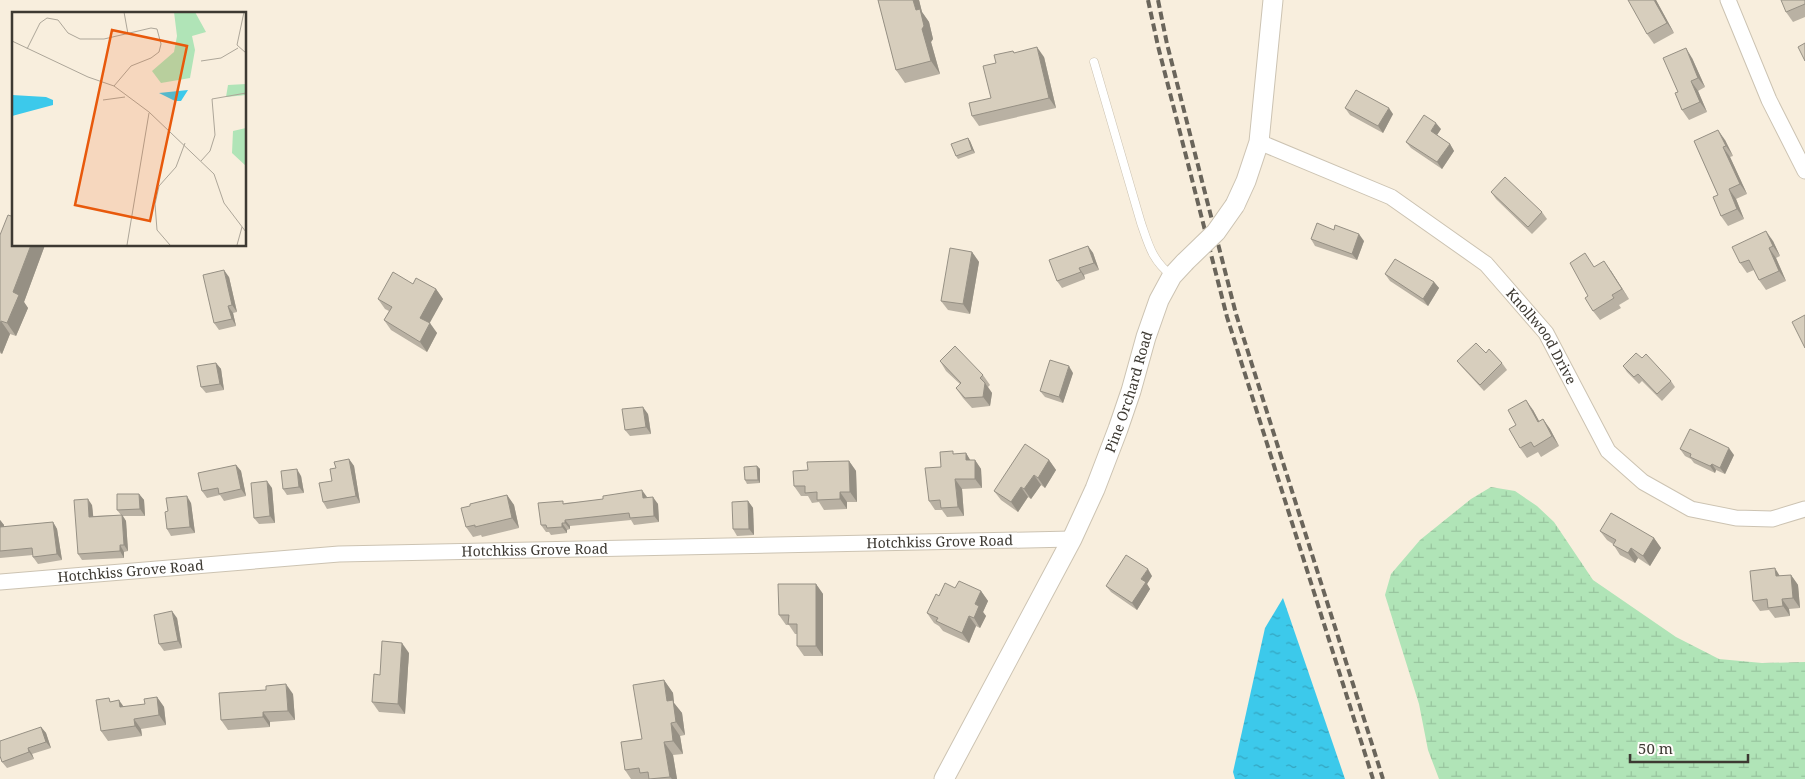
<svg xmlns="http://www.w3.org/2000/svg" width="1805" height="779" font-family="'Noto Serif',serif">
  <defs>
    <pattern id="wetland-marsh" width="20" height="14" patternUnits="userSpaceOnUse" patternTransform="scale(1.25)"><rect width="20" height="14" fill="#b0e4b7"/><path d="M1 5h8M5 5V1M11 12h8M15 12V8" fill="none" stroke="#98c49e"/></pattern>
    <pattern id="water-ripples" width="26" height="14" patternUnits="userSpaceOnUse" patternTransform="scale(1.25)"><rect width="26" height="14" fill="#3cc9eb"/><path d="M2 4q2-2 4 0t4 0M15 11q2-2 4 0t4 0" fill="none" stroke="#34a4bf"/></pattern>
  </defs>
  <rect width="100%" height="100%" fill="#f8eedd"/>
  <polygon fill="url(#wetland-marsh)" points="1491,487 1515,491 1537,506 1554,522 1593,580 1676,637 1719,659 1762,663 1805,662 1805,779 1439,779 1428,750 1419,704 1385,595 1391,574 1420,540 1471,499"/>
  <polygon fill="url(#water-ripples)" points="1283,598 1345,779 1235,779 1233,772 1265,628"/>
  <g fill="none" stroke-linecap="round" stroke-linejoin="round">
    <g stroke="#ccc3b2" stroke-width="9">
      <path id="service" d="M1094 62 1141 223C1149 246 1152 260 1172 276"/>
    </g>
    <g stroke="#ccc3b2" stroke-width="17">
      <g id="minor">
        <polyline points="1728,0 1769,100 1805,171"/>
        <path id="s1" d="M1259 142 1391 197 1486 264 1546 333 1608 451 1643 482 1691 509 1736 518 1772 519 1805 509"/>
        <path id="s2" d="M0 582 339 554 1072 539"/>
      </g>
    </g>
    <g stroke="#ccc3b2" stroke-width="21">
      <g id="tertiary">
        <polyline points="1235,205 1246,181 1259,142 1273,0"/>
        <path id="s3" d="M944 779 1072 539 1095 489 1118 429 1131 391 1146 337 1159 300 1172 276 1185 262"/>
      </g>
    </g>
    <use href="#service" stroke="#fff" stroke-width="8"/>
    <use href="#minor" stroke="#fff" stroke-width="15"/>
    <use href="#tertiary" stroke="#fff" stroke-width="19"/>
    <g stroke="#6a655b" stroke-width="4" stroke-dasharray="8 4" stroke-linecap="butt">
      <polyline points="1148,0 1158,46 1227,317 1373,779"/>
      <polyline points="1158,0 1167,44 1236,314 1383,779"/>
    </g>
    <g stroke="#ccc3b2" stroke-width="21" stroke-linecap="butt">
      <polyline id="tertiary-bridge" points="1185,262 1216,232 1235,205"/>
    </g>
    <use href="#tertiary-bridge" stroke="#fff" stroke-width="19"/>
  </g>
  <g fill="#b9b1a3">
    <polygon points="878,0 919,0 922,12 929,22 933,39 931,42 940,74 905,83 896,70"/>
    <polygon points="1656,0 1674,33 1654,44 1647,34"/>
    <polygon points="1805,0 1805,17 1793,22 1786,12"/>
    <polygon points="1013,51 1014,53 1044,57 1056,108 979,126 972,116 991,98 996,63"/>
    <polygon points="1692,58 1705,87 1698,91 1707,112 1689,120 1682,110 1678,92"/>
    <polygon points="1345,108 1393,114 1383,133 1350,115"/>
    <polygon points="1441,129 1437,135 1450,144 1454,151 1442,169 1411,148 1406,142"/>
    <polygon points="968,138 970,141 975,153 958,159 956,156"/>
    <polygon points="1725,140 1733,156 1730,157 1747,194 1736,199 1744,219 1728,226 1721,216 1718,195 1694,141"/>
    <polygon points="1491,192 1542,212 1547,219 1532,234 1496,199"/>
    <polygon points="0,235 14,245 45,245 24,302 28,308 16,336 10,334 2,354 0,353"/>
    <polygon points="1311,239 1364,241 1357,260 1315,246"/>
    <polygon points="1773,241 1780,256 1776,258 1786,281 1766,290 1759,280 1754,270 1747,273 1740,263"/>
    <polygon points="1088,246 1093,253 1099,270 1084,275 1085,279 1062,288 1057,281"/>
    <polygon points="972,252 979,262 970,314 948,310 941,301"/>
    <polygon points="1595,267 1611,271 1629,299 1619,305 1621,308 1600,320 1593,311 1588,296"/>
    <polygon points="1385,274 1434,282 1439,288 1428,306 1390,281"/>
    <polygon points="229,277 237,312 233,313 236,326 219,330 214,323"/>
    <polygon points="413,284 436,289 443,299 429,323 437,333 427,352 391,330 384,320 389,311 385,309 378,299"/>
    <polygon points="1486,353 1502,363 1507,370 1484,391 1462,367 1457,361"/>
    <polygon points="1642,358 1671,381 1675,387 1662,401 1642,381 1639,384 1627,372 1623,366"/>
    <polygon points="940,361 983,375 990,385 988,387 992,393 990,406 972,408 963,398 956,388 960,384 946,371"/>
    <polygon points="216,363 221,369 224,390 206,393 201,387"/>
    <polygon points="1073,373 1063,403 1045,397 1040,391"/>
    <polygon points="1533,410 1539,421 1543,419 1550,429 1559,446 1541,457 1538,452 1527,458 1520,448"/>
    <polygon points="648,414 651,434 630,436 625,430"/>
    <polygon points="1680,449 1734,455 1725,474 1716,470 1715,473 1694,463 1691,459 1685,456"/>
    <polygon points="966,453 970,460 975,460 981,469 982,488 962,489 964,516 947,517 942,510 935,510 929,501 941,467 955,454"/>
    <polygon points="349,459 354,466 360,503 327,509 323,502 332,481 336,468"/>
    <polygon points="1049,460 1056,470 1045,488 1041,485 1031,499 1028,497 1018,512 1001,500 994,491"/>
    <polygon points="849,461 856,471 857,502 847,502 847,509 824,510 819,502 812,503 808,496 801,496 794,486 808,470"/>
    <polygon points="236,465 241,471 246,496 224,501 220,495 207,498 202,491"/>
    <polygon points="757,466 760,469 760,483 747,484 745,480"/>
    <polygon points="301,476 304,493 287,495 283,489"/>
    <polygon points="272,488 275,523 259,524 254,518"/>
    <polygon points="139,494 144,500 145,516 123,516 126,521 128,551 124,552 124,558 82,560 78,554 92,505 93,516 121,515 117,510"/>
    <polygon points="507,495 514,505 519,528 482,537 481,535 473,537 466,527 470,506"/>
    <polygon points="647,497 647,498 658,504 659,522 634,525 631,520 570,526 570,529 567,530 567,533 551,535 549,532 546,532 541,525 565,503"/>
    <polygon points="748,501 753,508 754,535 737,536 733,529"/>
    <polygon points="191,503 195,533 171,536 167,529 168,511"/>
    <polygon points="0,520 4,525 4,527 53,522 57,529 62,560 38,564 33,557 33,555 0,558"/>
    <polygon points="1600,531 1654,538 1661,548 1650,566 1638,558 1635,563 1620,555 1613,544 1607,540"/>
    <polygon points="1791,575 1798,585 1800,608 1789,609 1790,616 1775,618 1769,610 1760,611 1753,601 1780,576"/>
    <polygon points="1152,576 1147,584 1150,589 1137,610 1111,592 1106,586"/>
    <polygon points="816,584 823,594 823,656 804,656 797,646 797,634 795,634 789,625 786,625 779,615"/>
    <polygon points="955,588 981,591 988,601 983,612 986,616 980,628 976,626 969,643 943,631 939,626 934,623 927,613 939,596"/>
    <polygon points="177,618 182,648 164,651 159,644"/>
    <polygon points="409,653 405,714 379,712 372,702"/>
    <polygon points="664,680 673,693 674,703 682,713 685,735 680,736 683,754 673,755 677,779 631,779 625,770 642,739"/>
    <polygon points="293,694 295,720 270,722 270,727 228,730 221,720"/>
    <polygon points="157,697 164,707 166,725 141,729 142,736 108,741 101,731 112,701 123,707 145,704"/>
    <polygon points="41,727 46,733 51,748 32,754 34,759 7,768 2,762"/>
  </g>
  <g fill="#969084">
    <polygon points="913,0 919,0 922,12 929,22 933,39 931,42 940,74 931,61"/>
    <polygon points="1654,0 1656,0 1674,33 1667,23"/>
    <polygon points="1037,47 1044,57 1056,108 1049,98"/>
    <polygon points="1686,48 1692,58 1705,87 1698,78"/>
    <polygon points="1691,81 1698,91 1707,112 1700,102"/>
    <polygon points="1389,108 1393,114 1383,133 1378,126"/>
    <polygon points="1436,123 1441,129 1435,138 1431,131"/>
    <polygon points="1718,130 1725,140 1733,156 1726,146"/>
    <polygon points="968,138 970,141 975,153 972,150"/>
    <polygon points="1450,144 1454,151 1442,169 1437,162"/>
    <polygon points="1723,147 1730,157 1747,194 1740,184"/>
    <polygon points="1729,189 1736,199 1744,219 1737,209"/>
    <polygon points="1766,231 1773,241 1780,256 1773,246"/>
    <polygon points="1359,234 1364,241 1357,260 1352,254"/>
    <polygon points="31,245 45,245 24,302 28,308 16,336 7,323 13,292"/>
    <polygon points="1088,246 1093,253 1099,270 1094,263"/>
    <polygon points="1769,248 1776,258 1786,281 1779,271"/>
    <polygon points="972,252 979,262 970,314 963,304"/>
    <polygon points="1604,261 1611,271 1629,299 1622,289"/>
    <polygon points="1079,268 1084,275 1085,279 1081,272"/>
    <polygon points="224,270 229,277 237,312 232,305"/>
    <polygon points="1434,282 1439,288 1428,306 1423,299"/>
    <polygon points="436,289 443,299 427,328 420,318"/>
    <polygon points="228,306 233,313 236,326 232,319"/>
    <polygon points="1,321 10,334 2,354 0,351 0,324"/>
    <polygon points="430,323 437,333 427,352 420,342"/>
    <polygon points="216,363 221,369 224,390 220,384"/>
    <polygon points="1069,366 1073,373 1063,403 1059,397"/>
    <polygon points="985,383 992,393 990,406 983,397"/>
    <polygon points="1526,400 1533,410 1545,432 1538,422"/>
    <polygon points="643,407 648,414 651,434 646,427"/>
    <polygon points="1543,419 1550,429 1559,446 1552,436"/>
    <polygon points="1729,448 1734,455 1725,474 1720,468"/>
    <polygon points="966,453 972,463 966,460"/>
    <polygon points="349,459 354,466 360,503 356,496"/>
    <polygon points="975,460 981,469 982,488 975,479"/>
    <polygon points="1049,460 1056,470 1045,488 1038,478"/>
    <polygon points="849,461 856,471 857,502 850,492"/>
    <polygon points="1712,464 1716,470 1715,473 1710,466"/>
    <polygon points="236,465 241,471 246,496 241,489"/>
    <polygon points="757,466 760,469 760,483 758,480"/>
    <polygon points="297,469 301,476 304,493 299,487"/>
    <polygon points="1034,475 1041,485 1031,499 1024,489"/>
    <polygon points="955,479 962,489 964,516 958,507"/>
    <polygon points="267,481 272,488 275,523 270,516"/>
    <polygon points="1021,487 1028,497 1018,512 1011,502"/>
    <polygon points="642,490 647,497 648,505 643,498"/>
    <polygon points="840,492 847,502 847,509 840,499"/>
    <polygon points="139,494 144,500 145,516 140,509"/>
    <polygon points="507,495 514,505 519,528 512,518"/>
    <polygon points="187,496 191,503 195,533 190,527"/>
    <polygon points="653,497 658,504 659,522 654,516"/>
    <polygon points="88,499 92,505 94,523 89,517"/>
    <polygon points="748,501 753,508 754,535 749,529"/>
    <polygon points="122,515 126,521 128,551 124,545"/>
    <polygon points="0,520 4,525 4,534 0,528"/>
    <polygon points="565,520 570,526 570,529 565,523"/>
    <polygon points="53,522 57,529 62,560 57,554"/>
    <polygon points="562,523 567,530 567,533 562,527"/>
    <polygon points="1654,538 1661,548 1650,566 1643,556"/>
    <polygon points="120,545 124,552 124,558 120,551"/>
    <polygon points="1631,548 1638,558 1635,563 1628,553"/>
    <polygon points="1775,568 1781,578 1776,576"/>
    <polygon points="1148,569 1152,576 1147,584 1150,589 1137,610 1132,603 1141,579"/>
    <polygon points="1791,575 1798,585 1800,608 1793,598"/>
    <polygon points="816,584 823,594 823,656 816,646"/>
    <polygon points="981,591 988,601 983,612 986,616 980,628 974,618 975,604"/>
    <polygon points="1782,599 1789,609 1790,616 1783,606"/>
    <polygon points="172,611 177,618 182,648 178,641"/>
    <polygon points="969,616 976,626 969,643 962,633"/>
    <polygon points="402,643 409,653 405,714 398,704"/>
    <polygon points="664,680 673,693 674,703 682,713 685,735 676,722 667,701"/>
    <polygon points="286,684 293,694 295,720 288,711"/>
    <polygon points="157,697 164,707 166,725 159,715"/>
    <polygon points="119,700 126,710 120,707"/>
    <polygon points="263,712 270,722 270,727 263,717"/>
    <polygon points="134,719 141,729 142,736 135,726"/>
    <polygon points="671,723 680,736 683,754 673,741"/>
    <polygon points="41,727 46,733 51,748 46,742"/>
    <polygon points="664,742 673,755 677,779 672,779 670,777"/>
    <polygon points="28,748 32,754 34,759 29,752"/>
  </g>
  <g fill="#d7cebd" stroke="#969084">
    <polygon points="878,0 913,0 916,10 920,9 924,26 922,29 931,61 896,70"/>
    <polygon points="1628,0 1654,0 1667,23 1647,34"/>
    <polygon points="1781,0 1805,0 1805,4 1786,12"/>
    <polygon points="1805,43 1805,61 1798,47"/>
    <polygon points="1037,47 1049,98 972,116 969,103 991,98 983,66 996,63 994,55 1013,51 1014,53"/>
    <polygon points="1686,48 1698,78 1691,81 1700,102 1682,110 1675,93 1678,92 1663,58"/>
    <polygon points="1356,90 1389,108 1378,126 1345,108"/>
    <polygon points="1424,115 1436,123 1431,131 1450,144 1437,162 1406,142"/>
    <polygon points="1718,130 1726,146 1723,147 1740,184 1729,189 1737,209 1721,216 1713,197 1718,195 1694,141"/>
    <polygon points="968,138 972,150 956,156 951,144"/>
    <polygon points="1505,177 1542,212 1528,227 1491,192"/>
    <polygon points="8,215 14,217 14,245 31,245 13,292 19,295 7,323 1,321 0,324 0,235"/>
    <polygon points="1317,223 1334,230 1335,225 1359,234 1352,254 1311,239"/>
    <polygon points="1766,231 1773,246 1769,248 1779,271 1759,280 1749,260 1740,263 1732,247"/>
    <polygon points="1088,246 1094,263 1079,268 1081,272 1057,281 1049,260"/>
    <polygon points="950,248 972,252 963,304 941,301"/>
    <polygon points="1585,253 1594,267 1604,261 1622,289 1612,295 1614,298 1593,311 1585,298 1588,296 1570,263"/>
    <polygon points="1395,259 1434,282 1423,299 1385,274"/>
    <polygon points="224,270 232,305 228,306 232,319 214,323 203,275"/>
    <polygon points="393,272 413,284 416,278 436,289 420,318 430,323 420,342 384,320 392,307 378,299"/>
    <polygon points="1805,315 1805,348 1792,322"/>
    <polygon points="1476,343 1486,353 1489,349 1502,363 1480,385 1457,361"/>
    <polygon points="955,346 983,375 980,378 985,383 983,397 965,398 956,388 961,383 940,361"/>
    <polygon points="1636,353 1642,358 1646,354 1671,381 1657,394 1638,374 1634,377 1623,366"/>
    <polygon points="1050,360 1069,366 1059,397 1040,391"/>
    <polygon points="216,363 220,384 201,387 197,366"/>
    <polygon points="1526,400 1538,422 1543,419 1552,436 1534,447 1531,442 1520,448 1509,429 1516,425 1508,410"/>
    <polygon points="643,407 646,427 625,430 622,409"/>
    <polygon points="1690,429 1729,448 1720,468 1712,464 1710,466 1690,457 1691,454 1680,449"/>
    <polygon points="1025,444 1049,460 1038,478 1034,475 1024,489 1021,487 1011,502 994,491"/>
    <polygon points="953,451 953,454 966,453 966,460 975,460 975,479 955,479 958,507 941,508 940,500 929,501 925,468 941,467 940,452"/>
    <polygon points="349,459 356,496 323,502 319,483 332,481 330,469 336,468 334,462"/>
    <polygon points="849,461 850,492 840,492 840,499 817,500 817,492 805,493 805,486 794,486 793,471 808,470 807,462"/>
    <polygon points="236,465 241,489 219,494 218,488 202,491 198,473"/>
    <polygon points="757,466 758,480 745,480 744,467"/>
    <polygon points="297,469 299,487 283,489 281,471"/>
    <polygon points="267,481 270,516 254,518 251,483"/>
    <polygon points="642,490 643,498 653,497 654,516 630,518 629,513 565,520 565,523 562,523 562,527 547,528 546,525 541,525 538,503 563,501 563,504 603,499 603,496"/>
    <polygon points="117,494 139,494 140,509 117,510"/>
    <polygon points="507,495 512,518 475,527 475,525 466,527 461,508 470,506 470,504"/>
    <polygon points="187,496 190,527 167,529 165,512 168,511 166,498"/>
    <polygon points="88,499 89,517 122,515 124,545 120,545 120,551 78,554 74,500"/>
    <polygon points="748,501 749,529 733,529 732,502"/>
    <polygon points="1611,513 1654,538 1643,556 1631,548 1628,553 1613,545 1616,540 1600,531"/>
    <polygon points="53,522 57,554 33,557 32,548 0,551 0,527"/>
    <polygon points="1126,555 1148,569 1141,579 1146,582 1132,603 1106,586"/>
    <polygon points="1775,568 1776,576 1791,575 1793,598 1782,599 1783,606 1768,608 1767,599 1753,601 1750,571"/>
    <polygon points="959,581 981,591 975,604 979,606 974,618 969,616 962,633 936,621 938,618 927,613 936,594 939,596 945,583 955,588"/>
    <polygon points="778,584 816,584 816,646 797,646 797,624 788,624 789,615 779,615"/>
    <polygon points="172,611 178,641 159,644 154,615"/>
    <polygon points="382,641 402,643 398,704 372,702 374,674 380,675"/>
    <polygon points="664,680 667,701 673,700 676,722 671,723 673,741 664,742 670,777 649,779 648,772 640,773 639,768 625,770 621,742 642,739 633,685"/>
    <polygon points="286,684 288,711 263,712 263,717 221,720 219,693 266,690 266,686"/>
    <polygon points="157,697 159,715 134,719 135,726 101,731 96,700 109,698 110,702 119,700 120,707 145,704 144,699"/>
    <polygon points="41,727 46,742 28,748 29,752 2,762 0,756 0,741"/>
  </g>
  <g text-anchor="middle" stroke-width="4" stroke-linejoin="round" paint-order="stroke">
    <g font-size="14" fill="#3d3932" stroke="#fefcf9">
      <text dy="5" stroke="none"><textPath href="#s1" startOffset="351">Knollwood Drive</textPath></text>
      <text dy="5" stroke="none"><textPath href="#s3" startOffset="430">Pine Orchard Road</textPath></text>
      <text dy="5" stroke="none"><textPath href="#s2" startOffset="941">Hotchkiss Grove Road</textPath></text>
      <text dy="5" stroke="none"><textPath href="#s2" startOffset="536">Hotchkiss Grove Road</textPath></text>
      <text dy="5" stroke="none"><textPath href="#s2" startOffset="131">Hotchkiss Grove Road</textPath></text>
    </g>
  </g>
  <g transform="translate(12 12)">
    <rect width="234" height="234" fill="#f8eedd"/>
    <path d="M234 72V83L214 85 216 73ZM234 116V154L220 141 221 119Z" fill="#b0e4b7"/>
    <path d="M162 0H183L194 20 180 24 183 38 178 66 149 71 140 59 162 40 165 24Z" fill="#b0e4b7"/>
    <path d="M176 78 169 89H163L147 81ZM0 83 34 85 41 88V93L0 104Z" fill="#3cc9eb"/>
    <path fill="none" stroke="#ada699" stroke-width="1" d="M112 0 116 22M232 0 225 33 234 41M0 29 76 65 102 74 137 100 202 162 212 191 234 220M15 37 28 11 35 6 46 8 56 21 68 27H92L139 16 145 17 149 32 147 40 139 46 119 54 102 74M189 49 209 46 226 36M91 88 113 85M189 149 198 139 203 123 200 87 234 81M115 233 137 101M158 233 145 218 143 192 147 174 164 155 173 131M225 233 230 215"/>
    <path fill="#e8590c" fill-opacity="0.15" stroke="#e8590c" stroke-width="2.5" d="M100 18 175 34 138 209 63 193Z"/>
    <rect width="234" height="234" fill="none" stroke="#3d3932" stroke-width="2.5"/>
  </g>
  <path d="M1630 754v8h118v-8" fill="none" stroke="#3d3932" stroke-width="2.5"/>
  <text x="1638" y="754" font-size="15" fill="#3d3932" stroke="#fefcf9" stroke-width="4" paint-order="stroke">50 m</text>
</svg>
